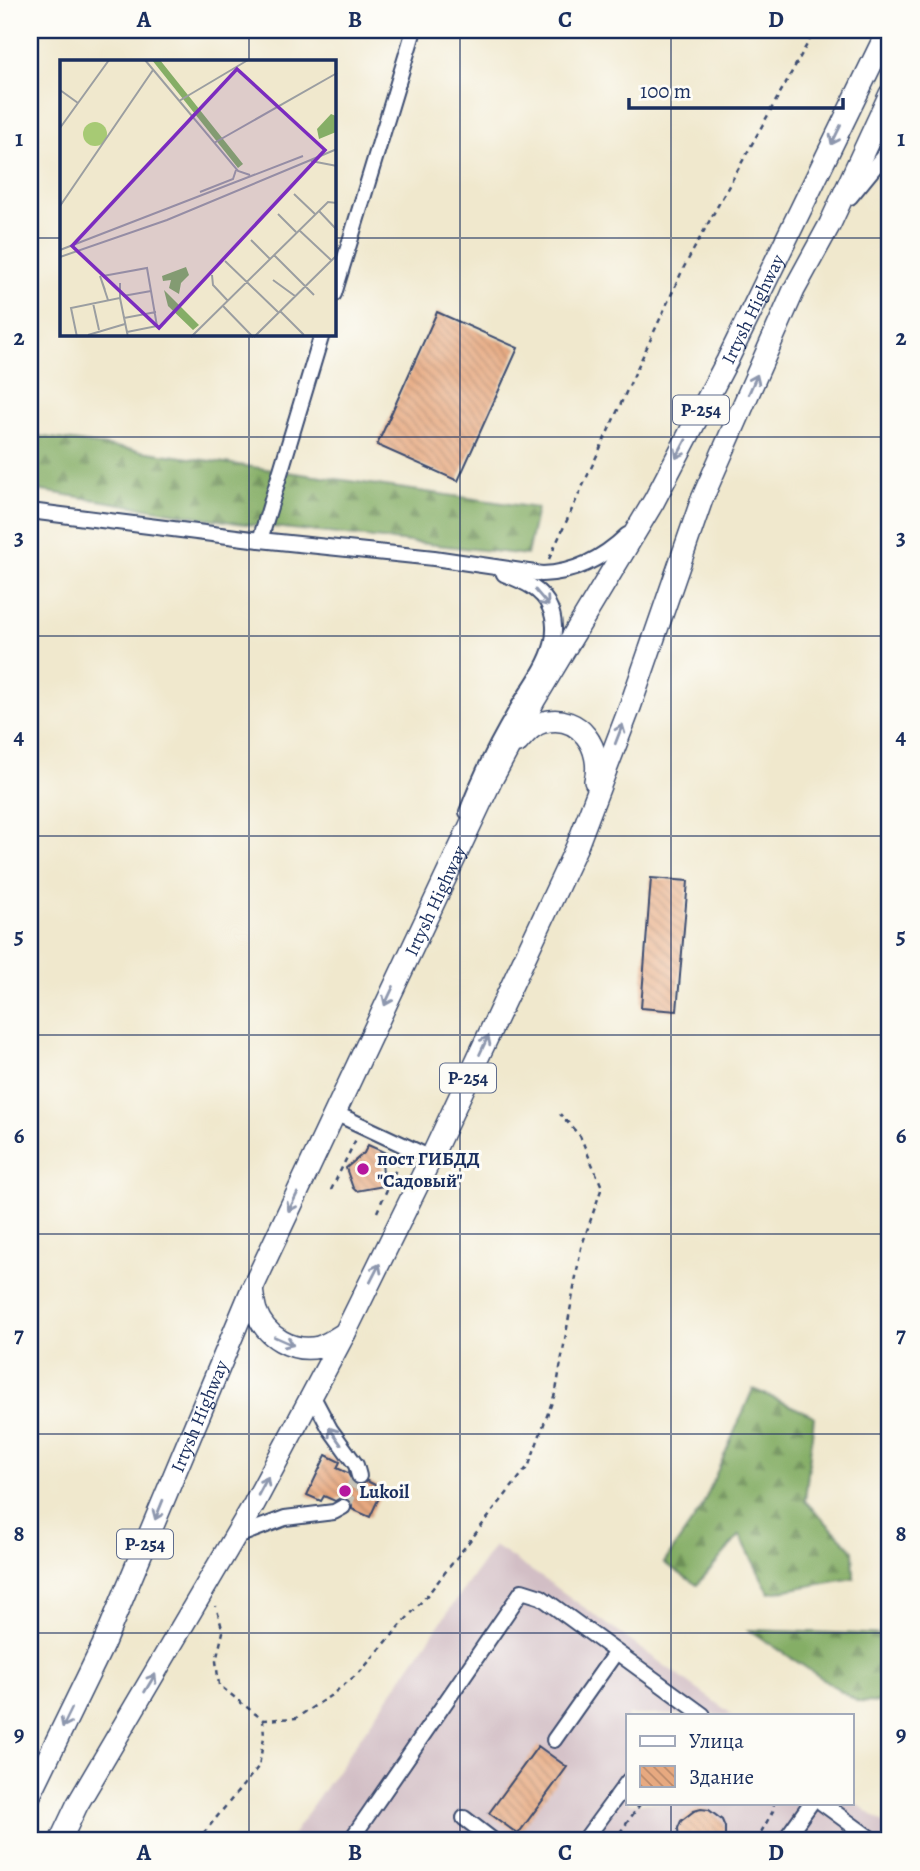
<svg xmlns="http://www.w3.org/2000/svg" width="920" height="1871" font-family="Alegreya,serif">
  <defs>
    <pattern id="forest-firs" width="22" height="20" patternUnits="userSpaceOnUse" patternTransform="scale(1.75)"><rect width="22" height="20" fill="#85ae66"/><path d="M5 1l3.5 6h-7zM16 11l3.5 6h-7z" fill="#6c8e57"/></pattern>
    <pattern id="building-back-hatch" width="6" height="6" patternUnits="userSpaceOnUse" patternTransform="scale(1.75)"><rect width="6" height="6" fill="#e7a980"/><path d="M-1 5l2 2M0 0l6 6M5-1l2 2" fill="none" stroke="#ba8a6c"/></pattern>
  </defs>
  <rect width="100%" height="100%" fill="#fdfcf7"/>
  <filter id="ink" filterUnits="userSpaceOnUse"><feTurbulence type="fractalNoise" baseFrequency=".0143" numOctaves="2"/><feDisplacementMap in="SourceGraphic" scale="14" xChannelSelector="R" yChannelSelector="G"/><feConvolveMatrix kernelMatrix="1 2 1 2 8 2 1 2 1" color-interpolation-filters="sRGB"/></filter>
  <filter id="wash" filterUnits="userSpaceOnUse"><feTurbulence type="fractalNoise" baseFrequency=".00686" numOctaves="4" result="noise"/><feDisplacementMap in="SourceGraphic" scale="28" xChannelSelector="R" yChannelSelector="G"/><feGaussianBlur stdDeviation="1.57" result="paint"/><feColorMatrix in="noise" values="0 0 0 0 0 0 0 0 0 0 0 0 0 0 0 0 0 1.4 0 .05"/><feComposite in="paint" operator="in"/></filter>
  <g filter="url(#wash)">
    <rect width="100%" height="100%" fill="#f0e8cd"/>
    <polygon fill="#d2bec5" points="494,1546 553,1585 733,1715 628,1715 628,1803 852,1803 852,1800 890,1828 890,1841 288,1841"/>
    <g fill="url(#forest-firs)" stroke="#506e62" stroke-width="2">
      <polygon points="30,435 537,508 527,555 237,523 30,489"/>
      <polygon points="753,1389 814,1416 805,1501 853,1550 854,1578 769,1593 740,1535 697,1585 664,1563 701,1509"/>
      <polygon points="749,1630 890,1635 890,1703 858,1702"/>
    </g>
    <g id="blocks">
      <g fill="url(#building-back-hatch)">
        <polygon points="437,312 518,348 458,481 377,445"/>
        <polygon points="651,878 688,881 677,1011 641,1008"/>
        <polygon points="368,1145 386,1153 382,1162 384,1186 356,1191 353,1188 346,1168 364,1153"/>
        <polygon points="326,1455 340,1462 337,1468 348,1473 353,1483 361,1485 367,1481 383,1489 370,1517 352,1509 352,1503 347,1498 342,1497 335,1501 324,1496 321,1501 307,1495"/>
        <polygon points="538,1746 567,1767 518,1834 489,1813"/>
        <polygon points="701,1809 709,1810 722,1820 725,1827 725,1841 679,1841 678,1828 681,1821 694,1811"/>
      </g>
    </g>
  </g>
  <g filter="url(#ink)">
    <use href="#blocks" fill-opacity="0" stroke="#3b4b6f" stroke-width="2"/>
    <g fill="none" stroke-linecap="round" stroke-linejoin="round">
      <polyline stroke="#c5c3b7" stroke-width="14" stroke-dasharray="14 7" stroke-linecap="butt" points="343,1507 359,1476"/>
      <g stroke="#3b4b6f" stroke-width="18">
        <g id="minor">
          <polyline points="850,197 890,148"/>
          <polyline points="334,294 414,30"/>
          <path d="M30 511 260 540 434 558 542 574C576 573 603 558 627 535"/>
          <polyline points="260,540 322,334"/>
          <path d="M467 812C480 777 497 743 516 711 528 690 546 668 552 645 555 634 555 619 550 608 543 589 522 581 504 574"/>
          <polyline points="335,1113 431,1158"/>
          <polyline points="312,1395 330,1429 356,1465 359,1476"/>
          <polyline points="235,1537 285,1518 334,1512 343,1507"/>
          <polyline points="554,1740 616,1652"/>
          <polyline points="822,1803 874,1841"/>
          <polyline points="464,1818 494,1841"/>
          <polyline points="350,1841 522,1591 541,1597 703,1715"/>
          <polyline points="584,1841 628,1781"/>
          <polyline points="784,1841 811,1803"/>
        </g>
      </g>
      <g stroke="#3b4b6f" stroke-width="24">
        <g id="highway">
          <path d="M518 742C525 734 533 724 544 722 580 713 603 749 595 781"/>
          <path d="M252 1289C253 1296 254 1304 256 1311 265 1337 293 1353 319 1347 328 1344 337 1338 345 1333"/>
          <path id="s1" d="M30 1795 103 1645 252 1289 492 779 535 699 654 501 727 361 888 30"/>
          <polyline points="60,1841 77,1805 254,1504 345,1333 431,1158 577,846 630,707 702,499 794,290 830,224 890,94"/>
        </g>
      </g>
      <g stroke="#3b4b6f" stroke-width="2.5" stroke-dasharray="5 5" stroke-linecap="butt">
        <polyline points="549,559 684,267 815,30"/>
        <polyline points="331,1190 357,1137"/>
        <polyline points="377,1212 401,1158"/>
        <polyline points="263,1720 296,1718 330,1696 360,1672 429,1593 529,1465 556,1391 581,1248 602,1187 580,1136 560,1114"/>
        <polyline points="197,1841 259,1766 264,1737 263,1720 219,1685 216,1661 223,1632 216,1606"/>
        <polyline points="614,1841 641,1803"/>
        <polyline points="756,1841 773,1811 774,1803"/>
      </g>
      <use href="#minor" stroke="#fff" stroke-width="14"/>
      <use href="#highway" stroke="#fff" stroke-width="21"/>
    </g>
    <defs><path id="oneway-shaft" d="M-6 0H5M1.5-3L5.5 0L1.5 3" fill="none" stroke-width="1.6" stroke-linecap="round" stroke-linejoin="round" transform="scale(1.75)"/></defs>
    <g stroke="#8d97ae">
      <use href="#oneway-shaft" transform="translate(836 135) rotate(116)"/>
      <use href="#oneway-shaft" transform="translate(753 384) rotate(-66)"/>
      <use href="#oneway-shaft" transform="translate(681 449) rotate(118)"/>
      <use href="#oneway-shaft" transform="translate(542 598) rotate(50)"/>
      <use href="#oneway-shaft" transform="translate(619 734) rotate(-69)"/>
      <use href="#oneway-shaft" transform="translate(389 996) rotate(115)"/>
      <use href="#oneway-shaft" transform="translate(484 1045) rotate(-65)"/>
      <use href="#oneway-shaft" transform="translate(293 1202) rotate(116)"/>
      <use href="#oneway-shaft" transform="translate(375 1273) rotate(-63)"/>
      <use href="#oneway-shaft" transform="translate(284 1341) rotate(24)"/>
      <use href="#oneway-shaft" transform="translate(335 1436) rotate(-125)"/>
      <use href="#oneway-shaft" transform="translate(263 1486) rotate(-62)"/>
      <use href="#oneway-shaft" transform="translate(159 1510) rotate(112)"/>
      <use href="#oneway-shaft" transform="translate(150 1683) rotate(-59)"/>
      <use href="#oneway-shaft" transform="translate(67 1718) rotate(116)"/>
    </g>
  </g>
  <path fill="none" stroke="#1b2f5e" stroke-width="2" stroke-opacity="0.55" d="M249 30V61M460 30V1841M671 30V1715M30 238H61M334 238H890M249 334V1841M30 437H890M30 636H890M30 836H890M30 1035H890M30 1234H890M30 1434H890M30 1633H890M671 1803V1841"/>
  <g fill="#b5179e" stroke="#fdfcf7" stroke-width="2.5">
    <circle cx="363" cy="1169" r="7"/>
    <circle cx="345" cy="1491" r="7"/>
  </g>
  <g text-anchor="middle" stroke-width="6" stroke-linejoin="round" paint-order="stroke">
    <g fill="#fdfcf7" stroke="#5f6c8c" stroke-width="2">
      <rect x="673" y="395.5" width="56" height="29" rx="5"/>
      <rect x="440" y="1063.5" width="56" height="29" rx="5"/>
      <rect x="117" y="1529.5" width="56" height="29" rx="5"/>
    </g>
    <g font-size="18" font-weight="bold" fill="#1b2f5e">
      <text x="701" y="416">Р-254</text>
      <text x="468" y="1084">Р-254</text>
      <text x="145" y="1550">Р-254</text>
    </g>
    <g font-size="19" fill="#1b2f5e" stroke="#fdfcf7">
      <text dy="7" stroke="none"><textPath href="#s1" startOffset="1654">Irtysh Highway</textPath></text>
      <text dy="7" stroke="none"><textPath href="#s1" startOffset="982">Irtysh Highway</textPath></text>
      <text dy="7" stroke="none"><textPath href="#s1" startOffset="415">Irtysh Highway</textPath></text>
    </g>
    <g font-size="19" font-weight="bold" fill="#1b2f5e" stroke="#fdfcf7" text-anchor="start">
      <text x="377" y="1165">пост ГИБДД<tspan x="377" dy="22">"Садовый"</tspan></text>
      <text x="359" y="1498">Lukoil</text>
    </g>
  </g>
  <g transform="translate(60 60)">
    <rect width="276" height="276" fill="#f0e8cd"/>
    <path d="M92 0H100L183 104 178 108ZM271 54 276 56V72L259 79 257 69ZM126 207 129 215 121 223 119 234 109 228 111 220 103 221 102 216ZM104 230 139 265 133 270 108 246Z" fill="#85ae66"/>
    <path d="M23 74a12 12 0 1 1 24 0a12 12 0 1 1-24 0Z" fill="#a7ca74"/>
    <path fill="none" stroke="#9b9ea1" stroke-width="2" d="M85 0 178 111 190 115M0 30 18 43M119 41 188 0M0 68 49 0M154 83 277 13M251 101 277 106M140 132 173 119 176 110M234 134 255 154M0 146 93 10M259 151 277 170M218 154 236 172M239 170 271 200M191 180 210 199M0 190 243 96M214 195 254 235M0 197 107 160 277 89M165 201 219 253M152 215 153 225 168 241M43 216 87 208 97 266 67 272M213 220 235 236M45 230 40 216 48 240M63 236 91 231M60 238 68 277M33 243 39 270M163 246 193 277M220 251 244 275M64 258 96 252M28 275 65 264M17 277 11 248 60 238V223M131 277 268 142 277 143M194 277 277 195"/>
    <path fill="#7b2cbf" fill-opacity="0.15" stroke="#7b2cbf" stroke-width="3.5" d="M177 9 265 90 99 268 12 186Z"/>
    <rect width="276" height="276" fill="none" stroke="#1b2f5e" stroke-width="3.5"/>
  </g>
  <rect width="920" height="1871" fill="none" stroke="#fdfcf7" stroke-width="77"/>
  <rect x="626" y="1714" width="228" height="91" fill="#fdfcf7" stroke="#a3aaba" stroke-width="2"/>
  <rect x="640" y="1736" width="35" height="10" fill="#ffffff" stroke="#a3aaba" stroke-width="2"/>
  <text x="689" y="1748" font-size="21" fill="#1b2f5e">Улица</text>
  <rect x="640" y="1766" width="35" height="21" fill="url(#building-back-hatch)" stroke="#a3aaba" stroke-width="2"/>
  <text x="689" y="1784" font-size="21" fill="#1b2f5e">Здание</text>
  <path d="M629 98v10h214v-10" fill="none" stroke="#1b2f5e" stroke-width="3.5"/>
  <text x="640" y="98" font-size="21" fill="#1b2f5e" stroke="#fdfcf7" stroke-width="5" paint-order="stroke">100 m</text>
  <rect x="38" y="38" width="843" height="1794" fill="none" stroke="#1b2f5e" stroke-width="2.5"/>
  <g font-size="23" text-anchor="middle" font-weight="bold" fill="#1b2f5e">
    <text x="144" y="27">A</text>
    <text x="355" y="27">B</text>
    <text x="565" y="27">C</text>
    <text x="776" y="27">D</text>
    <text x="19" y="146">1</text>
    <text x="901" y="146">1</text>
    <text x="19" y="345">2</text>
    <text x="901" y="345">2</text>
    <text x="19" y="545">3</text>
    <text x="901" y="545">3</text>
    <text x="19" y="744">4</text>
    <text x="901" y="744">4</text>
    <text x="19" y="943">5</text>
    <text x="901" y="943">5</text>
    <text x="19" y="1143">6</text>
    <text x="901" y="1143">6</text>
    <text x="19" y="1342">7</text>
    <text x="901" y="1342">7</text>
    <text x="19" y="1541">8</text>
    <text x="901" y="1541">8</text>
    <text x="19" y="1741">9</text>
    <text x="901" y="1741">9</text>
    <text x="144" y="1860">A</text>
    <text x="355" y="1860">B</text>
    <text x="565" y="1860">C</text>
    <text x="776" y="1860">D</text>
  </g>
</svg>
